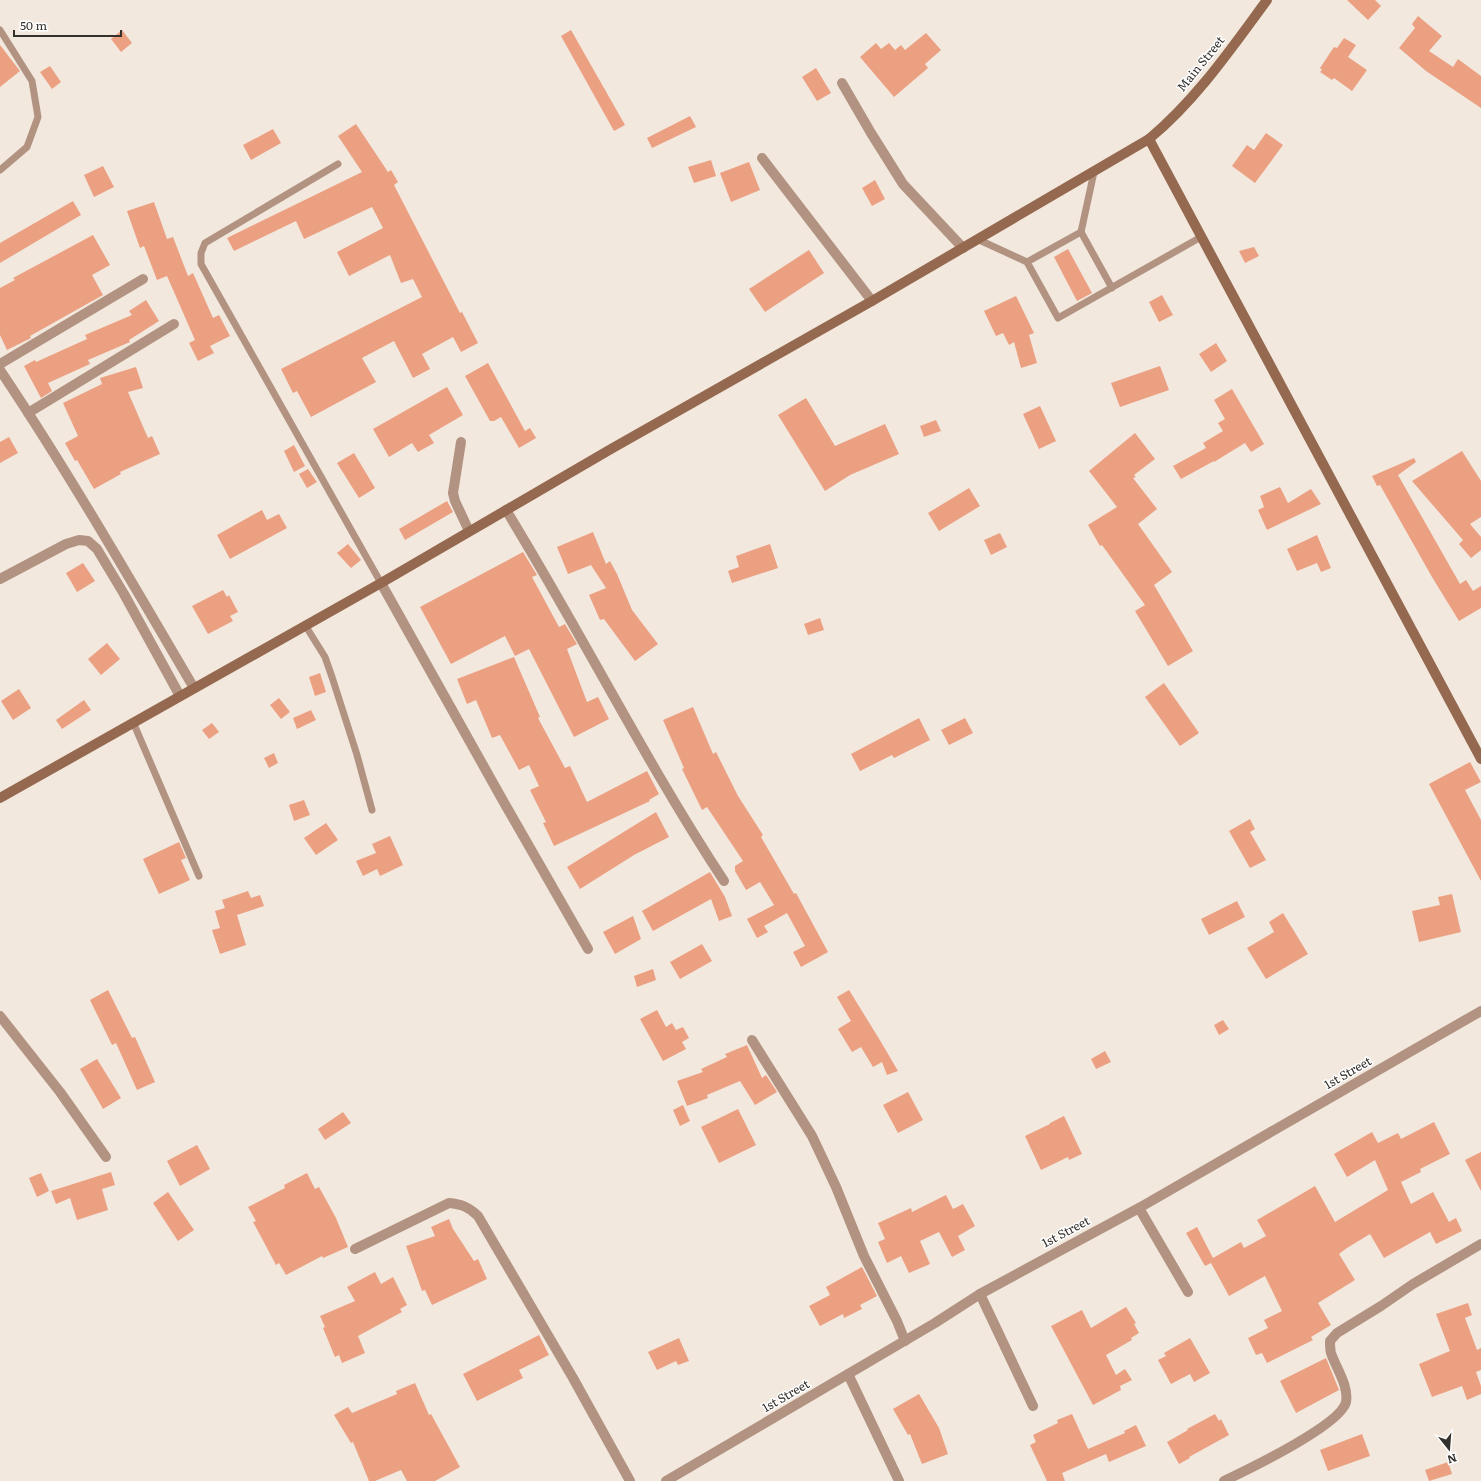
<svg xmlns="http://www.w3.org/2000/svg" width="1481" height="1481" font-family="Literata,serif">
  <rect width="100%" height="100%" fill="#f2e8de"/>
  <g fill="#eca082">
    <polygon points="1347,0 1375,0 1381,6 1368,20"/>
    <polygon points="1418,16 1442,36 1429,51 1453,67 1458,59 1481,76 1481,108 1426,71 1399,48 1415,28 1412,24"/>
    <polygon points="122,30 132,43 121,52 111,39"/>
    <polygon points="571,30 625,125 614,131 561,36"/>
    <polygon points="926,33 941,50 925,64 928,68 894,97 860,57 876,43 881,49 889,43 895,50 901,45 905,50"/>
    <polygon points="1344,38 1356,45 1348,57 1367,70 1352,91 1334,78 1332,80 1320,72 1322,70 1320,68 1334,47 1337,48"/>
    <polygon points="0,45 20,71 0,87"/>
    <polygon points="50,66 61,82 52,89 40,72"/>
    <polygon points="816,68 831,93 817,101 802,77"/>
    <polygon points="690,116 696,127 652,148 647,138"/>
    <polygon points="356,124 388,172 391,170 398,182 394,185 460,313 462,312 478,343 461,352 453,337 422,354 430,369 413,378 394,341 362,358 376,382 311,417 297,391 293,393 281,369 422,297 413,279 401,283 390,255 349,276 337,252 383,228 372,207 304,239 296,221 234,251 227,238 362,172 338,136"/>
    <polygon points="273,129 281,143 251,160 243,145"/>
    <polygon points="1266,133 1283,145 1255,183 1232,166 1247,145 1254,150"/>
    <polygon points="711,160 716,176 694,183 688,167"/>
    <polygon points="749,162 760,190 731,202 720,173"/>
    <polygon points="103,166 114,187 94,197 84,175"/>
    <polygon points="875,180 885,199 872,206 862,188"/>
    <polygon points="73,201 81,215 0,263 0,243"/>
    <polygon points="154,202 167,239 173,237 188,276 193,273 213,318 219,315 230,336 210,346 214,353 198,361 189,343 195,340 167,276 157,280 144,246 140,248 127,211"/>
    <polygon points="93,235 110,265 92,275 103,295 30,336 31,338 7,350 0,335 0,288 15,280 13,278"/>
    <polygon points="1254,247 1259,256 1245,263 1239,251"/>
    <polygon points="1068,249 1092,293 1077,301 1054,257"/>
    <polygon points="809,250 824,273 765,312 749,289"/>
    <polygon points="1162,295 1173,315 1159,322 1149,302"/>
    <polygon points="1016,296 1034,333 1029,335 1037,363 1021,368 1014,342 1009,345 1003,333 996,336 984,311"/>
    <polygon points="146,300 159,321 129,340 130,342 88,360 90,364 48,383 52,391 41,398 24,366 35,360 36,362 87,339 85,335 132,315 129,311"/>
    <polygon points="1216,343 1227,361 1211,372 1199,354"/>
    <polygon points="488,363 525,431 530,428 536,438 519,448 501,417 494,421 490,421 465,376"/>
    <polygon points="1160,366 1169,390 1120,407 1111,383"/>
    <polygon points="136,367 143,388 128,392 148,438 152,436 160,454 120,472 121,474 94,489 77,460 75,461 65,443 78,436 63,403 102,384 100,378"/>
    <polygon points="447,387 463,415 429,435 434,443 418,452 412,443 389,457 373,429"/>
    <polygon points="1232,389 1264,444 1251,452 1245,443 1214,462 1214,461 1181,479 1173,466 1206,448 1203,443 1223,431 1218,423 1225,419 1214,400"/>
    <polygon points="806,398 835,446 885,424 899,454 850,475 825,491 778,415"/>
    <polygon points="1040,406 1056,441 1039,449 1023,414"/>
    <polygon points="936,420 941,431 924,437 920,426"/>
    <polygon points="1135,433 1155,459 1134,475 1136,477 1133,478 1157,509 1138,524 1172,572 1154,585 1193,651 1168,666 1135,611 1145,605 1102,545 1100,546 1088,525 1117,507 1089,471"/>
    <polygon points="9,437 18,453 0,463 0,442"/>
    <polygon points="294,445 305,466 294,472 284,451"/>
    <polygon points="1462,451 1481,481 1481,517 1470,524 1481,537 1481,550 1471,558 1459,544 1463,540 1412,481"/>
    <polygon points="354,453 375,488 359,498 337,463"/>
    <polygon points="1414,458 1416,462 1398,475 1460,584 1466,580 1473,591 1481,586 1481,608 1459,621 1432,577 1380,485 1377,486 1372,476"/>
    <polygon points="308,469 317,482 307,488 299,474"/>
    <polygon points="1280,487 1288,503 1311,489 1321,504 1267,530 1258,510 1264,507 1260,496"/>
    <polygon points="969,488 980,506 939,531 928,513"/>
    <polygon points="447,501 453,512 405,540 399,529"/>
    <polygon points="262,510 267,520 279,514 287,528 230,559 217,535"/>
    <polygon points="593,532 606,564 610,561 617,574 632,610 658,644 635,661 604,619 600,620 589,595 606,588 591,565 568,574 557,547"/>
    <polygon points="1000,533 1007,547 991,555 984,540"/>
    <polygon points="1317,535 1331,568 1321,572 1317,563 1297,571 1287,549"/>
    <polygon points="348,544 361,560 351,568 337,553"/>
    <polygon points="770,544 778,568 732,583 728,571 739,567 736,556"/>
    <polygon points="523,552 537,575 532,577 559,627 565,624 577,644 567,649 587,702 598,697 609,719 574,737 529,649 515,656 505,636 451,664 420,607"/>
    <polygon points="83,563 95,581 77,592 66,573"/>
    <polygon points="223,590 227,597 229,595 238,612 230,616 233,621 208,634 192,606"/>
    <polygon points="820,618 824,630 808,635 804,624"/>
    <polygon points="107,643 120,659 101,675 88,659"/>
    <polygon points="514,657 540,717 538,718 565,768 570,766 587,802 647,771 659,794 649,800 650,801 554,846 543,823 546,822 530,790 539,786 529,765 519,770 500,735 492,738 476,700 467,704 457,679"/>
    <polygon points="320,673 326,692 315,696 309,677"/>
    <polygon points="1164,683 1199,733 1180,746 1145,697"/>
    <polygon points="19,689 31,708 13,720 1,701"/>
    <polygon points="279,698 290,712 281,719 270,705"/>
    <polygon points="84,700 91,710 62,729 56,720"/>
    <polygon points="693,707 713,754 716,752 738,796 763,835 761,837 794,894 796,893 828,952 801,967 793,952 805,946 787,913 764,926 768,932 757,938 747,919 774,905 760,882 746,890 735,871 735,866 743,861 707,807 702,810 682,769 684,768 663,720"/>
    <polygon points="311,710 316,720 297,729 293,718"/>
    <polygon points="919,718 930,740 894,758 892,755 860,771 851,754"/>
    <polygon points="965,718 973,733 949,745 941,730"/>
    <polygon points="212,723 219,732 209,739 202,730"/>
    <polygon points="274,753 278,763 269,768 264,758"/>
    <polygon points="1470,762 1481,782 1465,790 1481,820 1481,881 1429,784"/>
    <polygon points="304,800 310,815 294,821 289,805"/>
    <polygon points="656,812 669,837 634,855 580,889 567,867"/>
    <polygon points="1250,819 1255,829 1250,832 1266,860 1250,868 1229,831"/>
    <polygon points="326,823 338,840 316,855 304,838"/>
    <polygon points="390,836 403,865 380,876 377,869 363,876 356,861 376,853 372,844"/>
    <polygon points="179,842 186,858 181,860 190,880 159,894 143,859"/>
    <polygon points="710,872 725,897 732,916 719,921 711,899 653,931 642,911"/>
    <polygon points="248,891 251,898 260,895 264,906 237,915 246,945 220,954 212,930 220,928 215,911 225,908 222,900"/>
    <polygon points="1452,894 1461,932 1419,942 1412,911 1440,905 1438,897"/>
    <polygon points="1237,901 1245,917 1209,935 1201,919"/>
    <polygon points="1283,913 1308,954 1266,979 1247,948 1274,932 1269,922"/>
    <polygon points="633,916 641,939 615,954 603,932"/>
    <polygon points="702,944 712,961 680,979 670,962"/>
    <polygon points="653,969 656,980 637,987 634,976"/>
    <polygon points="108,990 132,1038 135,1037 155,1082 137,1090 116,1043 112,1045 90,1000"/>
    <polygon points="849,990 881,1042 898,1071 887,1075 882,1062 873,1067 861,1047 852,1052 838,1029 851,1021 837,997"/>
    <polygon points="657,1010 666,1027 672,1023 676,1030 683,1027 689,1038 682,1042 686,1049 663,1061 640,1019"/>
    <polygon points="1223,1020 1229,1029 1219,1035 1214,1025"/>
    <polygon points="747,1045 762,1078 766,1075 777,1092 755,1105 740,1081 707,1095 708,1098 687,1106 677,1081 703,1072 701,1069 727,1057 725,1054"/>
    <polygon points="1105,1051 1111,1062 1096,1069 1091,1059"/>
    <polygon points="97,1059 121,1098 103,1109 80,1069"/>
    <polygon points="908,1092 923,1120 898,1133 883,1105"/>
    <polygon points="683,1105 690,1121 680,1126 673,1110"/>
    <polygon points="738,1109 756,1145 719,1163 701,1127"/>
    <polygon points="343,1112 351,1123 325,1140 318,1129"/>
    <polygon points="1064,1116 1082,1154 1069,1160 1068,1157 1041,1170 1025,1136 1050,1124 1050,1123"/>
    <polygon points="1434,1122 1450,1154 1420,1169 1421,1172 1401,1182 1411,1204 1433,1192 1449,1222 1456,1218 1462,1231 1436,1244 1430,1232 1384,1258 1370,1234 1347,1248 1339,1254 1355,1280 1318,1303 1331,1325 1311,1337 1313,1340 1267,1363 1262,1353 1256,1355 1248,1338 1268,1328 1264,1320 1282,1311 1265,1276 1229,1296 1211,1263 1205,1266 1186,1233 1197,1227 1213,1258 1241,1242 1244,1248 1266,1236 1257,1220 1315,1186 1335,1222 1388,1190 1375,1160 1347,1177 1334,1154 1372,1132 1378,1143 1398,1133 1401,1139"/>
    <polygon points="197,1145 210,1169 180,1186 167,1161"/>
    <polygon points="1481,1152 1481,1191 1465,1160"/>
    <polygon points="111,1172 115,1185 102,1189 108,1210 77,1220 70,1198 56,1204 51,1191"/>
    <polygon points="41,1173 49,1191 37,1197 29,1178"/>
    <polygon points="307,1173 315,1189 319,1187 336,1218 348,1247 323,1258 322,1256 286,1275 279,1263 276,1265 259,1233 253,1222 256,1221 248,1207 285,1188 284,1185"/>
    <polygon points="168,1192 194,1230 178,1241 153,1203"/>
    <polygon points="946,1195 953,1209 963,1204 975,1226 958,1236 965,1250 952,1257 939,1232 920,1241 930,1264 909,1273 901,1256 887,1263 878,1242 885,1239 878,1223 911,1208 912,1212"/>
    <polygon points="449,1219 453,1229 474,1261 478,1259 487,1279 432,1305 425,1290 422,1291 406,1246 435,1236 431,1227"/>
    <polygon points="862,1267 877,1296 860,1305 862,1309 844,1318 843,1314 820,1326 809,1306 830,1295 826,1287"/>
    <polygon points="375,1272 381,1284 393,1277 407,1305 400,1309 402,1312 358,1336 365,1353 342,1363 339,1355 335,1357 323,1328 325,1327 320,1316 355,1301 347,1287"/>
    <polygon points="1468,1303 1472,1315 1465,1318 1477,1350 1481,1348 1481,1370 1476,1372 1481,1386 1481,1394 1467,1400 1462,1386 1432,1397 1419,1364 1450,1351 1436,1314"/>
    <polygon points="1126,1307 1136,1323 1134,1324 1139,1333 1131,1338 1132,1340 1106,1355 1116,1375 1125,1369 1132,1380 1120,1386 1121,1390 1093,1405 1051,1326 1082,1310 1091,1328"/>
    <polygon points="539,1335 549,1355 519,1370 523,1378 477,1401 463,1374"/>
    <polygon points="679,1338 689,1361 678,1365 676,1361 657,1370 648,1352"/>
    <polygon points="1190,1338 1210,1373 1194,1382 1190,1374 1171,1384 1158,1360 1166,1356 1164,1353"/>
    <polygon points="1326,1358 1339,1390 1296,1413 1280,1381"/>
    <polygon points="415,1383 429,1415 431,1414 460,1467 435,1481 407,1481 401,1470 375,1481 369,1481 353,1442 351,1443 334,1415 348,1407 352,1413 397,1394 396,1391"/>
    <polygon points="919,1394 939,1428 948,1454 922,1464 910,1434 908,1435 893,1409"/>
    <polygon points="1072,1414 1088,1449 1125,1433 1124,1431 1136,1425 1146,1446 1109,1462 1106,1454 1062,1473 1065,1481 1047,1481 1030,1445 1036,1442 1033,1435 1058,1423 1057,1420"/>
    <polygon points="1215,1414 1219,1421 1221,1419 1229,1435 1189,1457 1190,1458 1179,1464 1167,1442 1188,1430 1187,1429"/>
    <polygon points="1362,1434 1370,1456 1328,1471 1320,1450"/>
    <polygon points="1448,1462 1452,1474 1429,1481 1425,1470"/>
  </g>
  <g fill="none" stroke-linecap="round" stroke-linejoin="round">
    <g stroke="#b29381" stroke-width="7">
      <polyline points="0,30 32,81 38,117 27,147 0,170"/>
      <polyline points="338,164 205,243 201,253 201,264 381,583"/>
      <polyline points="1081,232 1094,172"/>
      <polyline points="977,239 1027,262"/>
      <polyline points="1112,288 1081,232 1027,262 1058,318 1201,237"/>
      <polyline points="305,625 325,657 332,677 357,755 372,810"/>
      <polyline points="133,722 199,876"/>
    </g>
    <g stroke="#b29381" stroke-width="10">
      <polyline points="842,83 871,133 903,184 963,248"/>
      <polyline points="762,158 872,301"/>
      <polyline points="0,364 143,279"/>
      <path d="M0 370C69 473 131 581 194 688"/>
      <polyline points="28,413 174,324"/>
      <polyline points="461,442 453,493 455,501 469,531"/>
      <path d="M506 510C581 632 645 761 724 881"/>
      <polyline points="0,579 66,544 79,540 88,541 97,549 124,594 180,696"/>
      <polyline points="381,583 502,799 588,949"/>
      <polyline points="0,1016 60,1092 106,1157"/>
      <polyline points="752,1040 812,1136 836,1187 864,1256 897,1321 905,1341"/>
      <polyline points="1139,1208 1188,1292"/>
      <path d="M355 1249 449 1203C461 1204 469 1207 478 1216L573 1378 630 1481"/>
      <polyline points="980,1294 1033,1406"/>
      <polyline points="848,1374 899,1481"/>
      <polyline points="666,1481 935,1323 980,1294 1139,1208 1481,1011"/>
      <path d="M1224 1481C1247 1470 1341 1425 1346 1402 1349 1386 1336 1368 1331 1353 1330 1349 1330 1345 1330 1341L1337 1333 1381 1306 1413 1284 1481 1244"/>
    </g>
    <g stroke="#95694f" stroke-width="10">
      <polyline points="1149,139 1481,759"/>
      <path d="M0 798 381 583 611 449 872 301 1149 139C1196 100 1231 49 1267 0"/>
    </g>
  </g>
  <g text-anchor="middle" stroke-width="3" stroke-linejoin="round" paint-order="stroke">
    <g font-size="12" fill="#34302c" stroke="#fff">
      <text transform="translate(1201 64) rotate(-51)" y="4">Main Street</text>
      <text transform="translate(1348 1073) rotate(-30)" y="4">1st Street</text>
      <text transform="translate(1066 1232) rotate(-28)" y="4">1st Street</text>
      <text transform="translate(786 1396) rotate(-30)" y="4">1st Street</text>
    </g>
  </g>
  <g transform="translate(1449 1449) rotate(163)" stroke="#ffffff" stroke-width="3" paint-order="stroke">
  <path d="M0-3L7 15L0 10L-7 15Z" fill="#34302c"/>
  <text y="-6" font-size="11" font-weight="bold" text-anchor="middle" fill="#34302c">N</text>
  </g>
  <path d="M14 30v6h107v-6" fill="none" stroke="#34302c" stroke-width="2"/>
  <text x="20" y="30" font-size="12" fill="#34302c" stroke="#ffffff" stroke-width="3" paint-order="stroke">50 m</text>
</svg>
